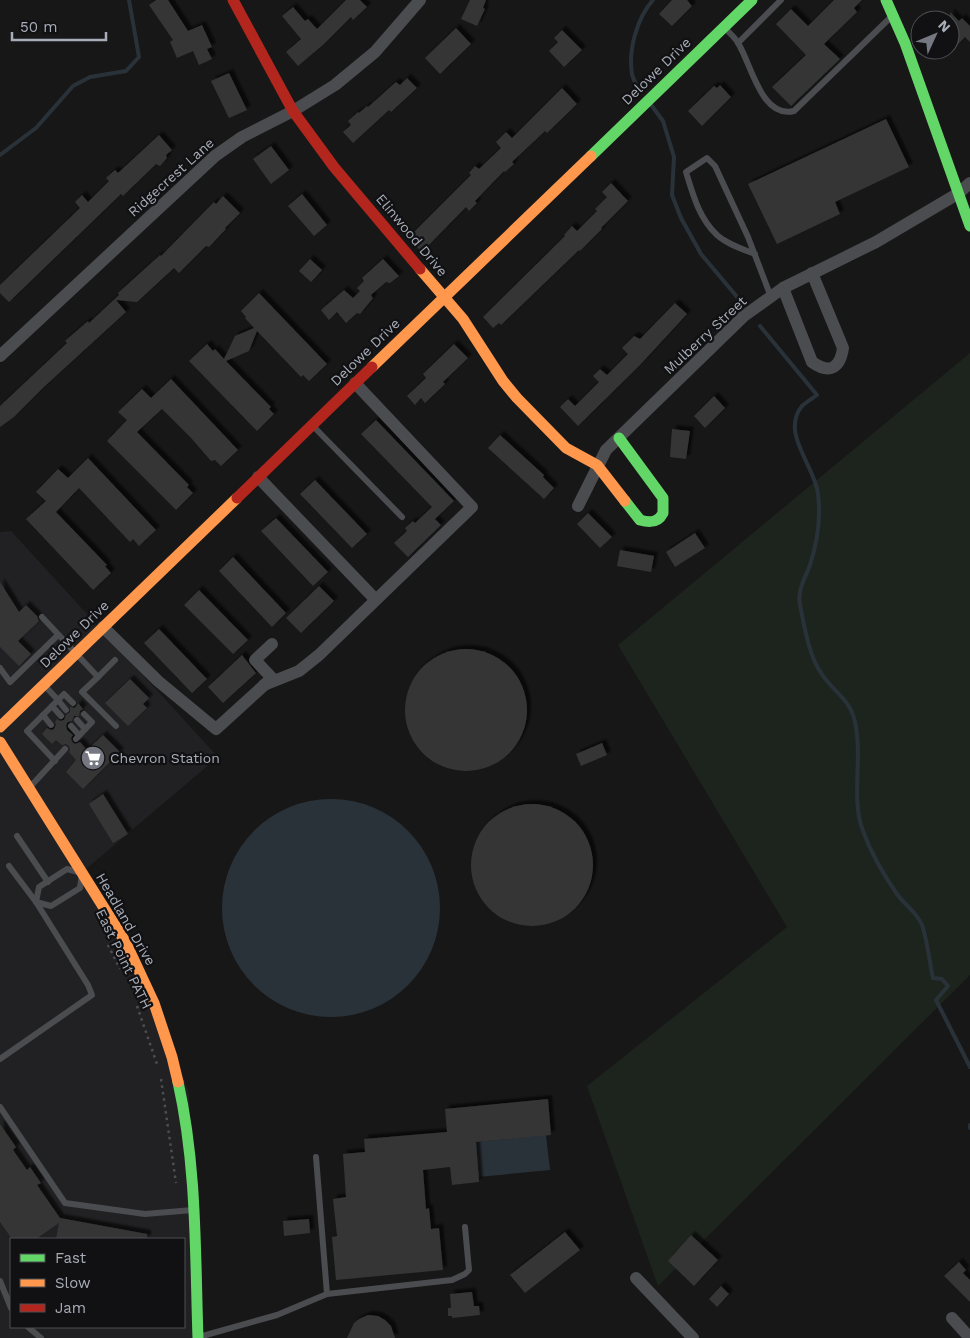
<svg xmlns="http://www.w3.org/2000/svg" width="970" height="1338" font-family="'Work Sans',sans-serif">
  <defs>
    <filter id="shadow"><feDropShadow dx="4" dy="-4" stdDeviation="1" flood-color="#0009"/></filter>
  </defs>
  <rect width="100%" height="100%" fill="#171717"/>
  <path fill="#212123" fill-rule="evenodd" d="M11 531 218 757 80 874 150 983 189 1093 200 1338H0V532ZM11 1239H184V1327H11Z"/>
  <polygon fill="#1d241e" points="970,353 970,975 658,1286 587,1086 787,927 618,645"/>
  <g fill="#2a3239">
    <circle cx="331" cy="908" r="109"/>
    <polygon points="546,1135 550,1170 478,1177 476,1142"/>
  </g>
  <g fill="none" stroke-linecap="round" stroke-linejoin="round">
    <g stroke="#2a3239" stroke-width="4">
      <path d="M638 89C636 84 633 79 632 74 628 50 637 18 653 0"/>
      <polyline points="652,106 663,121 674,157 672,195 681,218 701,254 738,298"/>
      <polyline points="0,155 36,128 73,86 90,77 126,71 139,57 129,0"/>
      <path d="M760 326 817 395C813 398 806 402 802 406 780 433 815 466 818 494 821 517 817 543 810 565 805 578 797 591 800 605 804 625 809 656 821 673 831 689 849 699 854 718 864 754 850 798 863 831 871 853 883 874 897 894 904 904 916 912 921 923 926 931 930 966 933 978L942 979 948 986 936 1000 970 1067"/>
      <polyline points="970,1125 970,1128"/>
    </g>
  </g>
  <g fill="#353536" filter="url(#shadow)">
    <polygon points="156,0 168,0 188,31 202,25 212,47 207,49 212,59 199,65 193,51 177,58 170,42 173,40 149,5"/>
    <polygon points="346,0 360,0 367,7 353,20 351,17 324,44 298,66 286,52 301,39 282,16 293,7 305,21 308,19 317,29"/>
    <polygon points="470,0 486,0 483,8 485,9 477,26 461,19"/>
    <polygon points="672,0 687,0 692,6 672,26 659,14"/>
    <polygon points="834,0 862,0 854,8 857,12 824,44 840,59 791,106 772,87 806,55 776,24 791,9 808,26"/>
    <polygon points="950,12 959,21 962,18 970,26 970,42 965,37 956,46 950,40"/>
    <polygon points="456,28 471,44 440,74 425,58"/>
    <polygon points="562,30 582,50 564,67 549,51 558,42 554,38"/>
    <polygon points="229,73 247,110 229,118 211,81"/>
    <polygon points="407,78 417,88 391,112 389,110 353,143 343,132 351,125 348,121 358,112 359,113 367,106 368,107 396,82 400,85"/>
    <polygon points="720,85 731,97 702,126 688,111 714,86 717,88"/>
    <polygon points="562,88 577,104 547,133 545,131 512,162 514,164 505,172 504,171 475,201 477,203 469,211 466,207 422,252 408,238 471,175 469,173 475,166 479,169 501,148 496,142 506,132 512,138"/>
    <polygon points="886,119 909,167 835,202 840,214 777,244 748,184"/>
    <polygon points="159,135 172,150 166,155 167,158 160,166 156,164 123,196 121,194 9,302 0,293 0,285 80,208 75,202 82,195 88,202 109,181 106,178 115,170 118,173"/>
    <polygon points="271,146 289,170 271,184 253,159"/>
    <polygon points="611,183 628,201 601,228 602,229 580,251 579,250 501,325 499,323 493,328 483,317 565,236 564,235 572,226 577,231 597,211 595,209 607,197 602,192"/>
    <polygon points="302,194 327,225 314,236 288,206"/>
    <polygon points="223,196 240,213 225,228 226,229 209,247 206,246 179,273 174,268 137,302 116,300 126,312 45,386 14,417 0,427 0,406 67,343 65,341 88,321 89,323 119,295 118,293 160,255 161,256 214,202 216,204"/>
    <polygon points="310,259 322,270 311,282 299,271"/>
    <polygon points="383,259 399,276 390,283 386,282 371,295 373,298 360,314 357,313 346,323 337,312 329,320 321,310 344,290 353,298 360,291 357,288 364,281 362,278"/>
    <polygon points="259,293 327,364 309,381 303,375 301,377 257,331 249,351 226,361 271,407 269,409 274,414 257,431 189,361 207,344 213,351 215,349 224,359 235,336 254,328 245,318 246,317 241,311"/>
    <polygon points="675,303 687,314 640,365 578,426 560,407 568,399 575,406 599,382 593,376 600,369 607,375 628,354 622,348 634,336 640,339"/>
    <polygon points="454,344 468,358 443,382 445,384 425,403 421,398 415,405 407,396 426,378 423,374"/>
    <polygon points="171,379 238,450 221,466 215,460 211,461 192,439 162,409 137,432 189,485 187,487 193,493 176,510 107,441 127,420 118,412 142,389 151,398"/>
    <polygon points="714,396 725,408 705,428 694,416"/>
    <polygon points="376,420 454,501 435,519 441,525 408,557 394,543 407,531 405,528 413,521 415,523 432,507 361,434"/>
    <polygon points="672,429 690,431 686,459 670,457"/>
    <polygon points="500,435 544,475 543,477 554,488 544,499 488,448"/>
    <polygon points="88,458 156,530 139,546 133,539 130,542 79,488 56,512 107,565 105,566 111,573 93,590 26,519 46,501 36,492 58,469 68,478"/>
    <polygon points="315,480 367,534 352,548 300,494"/>
    <polygon points="588,513 612,537 600,548 577,524"/>
    <polygon points="276,518 328,572 313,586 261,531"/>
    <polygon points="695,533 705,548 675,567 666,552"/>
    <polygon points="620,550 654,556 651,572 617,566"/>
    <polygon points="233,557 286,613 272,627 219,571"/>
    <polygon points="0,582 19,612 26,605 37,616 39,621 18,641 31,654 19,666 0,647"/>
    <polygon points="319,586 334,601 301,633 286,618"/>
    <polygon points="199,590 248,640 233,654 184,605"/>
    <polygon points="159,629 207,679 192,693 144,643"/>
    <circle cx="466" cy="710" r="61"/>
    <polygon points="242,655 256,673 223,703 208,687"/>
    <polygon points="130,679 149,698 143,704 147,708 128,726 105,703"/>
    <polygon points="78,703 83,709 80,711 79,716 74,716 72,721 68,722 66,725 67,730 73,735 71,738 72,742 75,744 80,742 87,750 103,735 120,752 83,789 66,772 76,760 69,752 70,750 69,746 66,744 62,745 56,740 52,744 42,734 47,728 51,730 54,729 56,725 55,722 57,719 60,721 64,720 66,715 70,712 70,707 75,708"/>
    <polygon points="602,743 607,755 581,766 576,754"/>
    <polygon points="103,794 128,834 113,843 89,804"/>
    <circle cx="532" cy="865" r="61"/>
    <polygon points="548,1099 551,1135 476,1142 479,1182 452,1185 450,1167 423,1170 426,1209 429,1208 431,1229 439,1228 443,1270 336,1280 332,1237 337,1236 333,1199 346,1197 343,1154 365,1152 364,1139 447,1132 445,1109"/>
    <polygon points="0,1124 16,1147 13,1150 27,1170 30,1167 41,1183 37,1185 60,1218 147,1234 147,1239 56,1239 59,1223 36,1239 12,1239 0,1222"/>
    <polygon points="309,1219 310,1233 284,1236 283,1221"/>
    <polygon points="565,1232 580,1250 525,1293 510,1275"/>
    <polygon points="691,1235 718,1260 694,1286 668,1261"/>
    <polygon points="959,1262 966,1270 963,1273 970,1280 970,1302 944,1276"/>
    <polygon points="721,1286 729,1294 717,1307 709,1299"/>
    <polygon points="472,1292 474,1306 479,1306 480,1315 452,1318 452,1316 448,1316 448,1308 451,1308 450,1294"/>
    <polygon points="368,1315 378,1316 385,1320 391,1326 395,1338 347,1338 354,1323 359,1319"/>
  </g>
  <g fill="none" stroke-linecap="round" stroke-linejoin="round">
    <g stroke="#4d4e52" stroke-width="2.5" stroke-dasharray="2.5 4" stroke-linecap="butt">
      <polyline points="108,945 120,969"/>
      <polyline points="137,1006 158,1067"/>
      <polyline points="161,1079 176,1183"/>
    </g>
    <g stroke="#4b4c50" stroke-width="6">
      <path d="M725 28C729 33 735 37 738 43 751 63 761 119 794 111L892 16"/>
      <polyline points="738,43 781,0"/>
      <path d="M755 254C742 249 727 244 717 235 699 218 693 195 686 172L707 158 715 166 748 237 771 297"/>
      <polyline points="313,426 402,517"/>
      <polyline points="42,617 98,677 115,660"/>
      <polyline points="0,668 10,682 58,635"/>
      <polyline points="98,677 82,692 116,726"/>
      <polyline points="45,686 58,700 64,694 73,703"/>
      <polyline points="52,706 27,731 55,761"/>
      <polyline points="43,715 51,725"/>
      <polyline points="61,716 52,706 58,700 66,710"/>
      <polyline points="77,720 85,729"/>
      <polyline points="71,726 79,735"/>
      <polyline points="76,739 92,722 84,714"/>
      <polyline points="30,787 65,749"/>
      <polyline points="17,836 48,882"/>
      <polygon points="67,869 82,873 80,888 51,906 36,902 39,887"/>
      <polyline points="0,1059 92,995 88,985 36,902 9,866"/>
      <polyline points="0,1107 65,1203 145,1214 193,1210"/>
      <polyline points="316,1157 327,1294"/>
      <polyline points="0,1281 11,1308"/>
      <polyline points="28,1327 41,1338"/>
      <polyline points="199,1337 277,1315 327,1294 452,1280 465,1274 469,1270 465,1227"/>
    </g>
    <g stroke="#4b4c50" stroke-width="12">
      <path d="M783 288 812 362C829 374 840 369 843 348L812 273"/>
      <polyline points="0,356 215,156 242,137 293,111 335,85 375,52 420,0"/>
      <polyline points="258,477 375,599"/>
      <polyline points="578,506 606,450 744,316 783,288 876,242 959,193 970,183"/>
      <polyline points="103,627 158,681 216,729 272,678 255,660 272,644"/>
      <polyline points="264,685 299,671 319,655 472,507 355,383"/>
      <polyline points="636,1278 693,1338"/>
      <polyline points="952,1318 970,1338"/>
    </g>
    <g stroke="#63d668" stroke-width="11">
      <polyline points="886,0 905,43 970,226"/>
      <polyline points="591,156 752,0"/>
      <path d="M619 438 663 498V513C658 523 650 523 640 520L625 501"/>
      <path d="M178 1082C197 1166 195 1253 198 1338"/>
    </g>
    <g stroke="#ff974d" stroke-width="11">
      <polyline points="420,269 463,319 503,381 517,398 566,448 597,465 625,501"/>
      <polyline points="372,367 591,156"/>
      <polyline points="0,727 237,498"/>
      <polyline points="0,742 126,943 154,1003 172,1057 178,1082"/>
    </g>
    <g stroke="#b3261e" stroke-width="11">
      <polyline points="233,0 293,111 334,167 420,269"/>
      <polyline points="237,498 372,367"/>
    </g>
  </g>
  <defs>
    <g id="supermarket-disc" transform="scale(1.25)"><circle r="9.5" fill="#757880" stroke="#111113"/><path d="M-6-5.5h2.5l.6 2H6L4.5 2H-2.5L-4.4-4H-6ZM-1.5 3.2a1.3 1.3 0 1 0 .1 0ZM3 3.2a1.3 1.3 0 1 0 .1 0Z" fill="#fff"/></g>
  </defs>
  <g fill-rule="evenodd">
    <use href="#supermarket-disc" x="93" y="758"/>
  </g>
  <g text-anchor="middle" stroke-width="4.5" stroke-linejoin="round" paint-order="stroke">
    <g font-size="14" fill="#a8adb8" stroke="#111113">
      <text transform="translate(656 71) rotate(-44)" y="5">Delowe Drive</text>
      <text transform="translate(171 177) rotate(-42)" y="5">Ridgecrest Lane</text>
      <text transform="translate(412 235) rotate(50)" y="5">Elinwood Drive</text>
      <text transform="translate(705 335) rotate(-43)" y="5">Mulberry Street</text>
      <text transform="translate(365 352) rotate(-44)" y="5">Delowe Drive</text>
      <text transform="translate(74 634) rotate(-44)" y="5">Delowe Drive</text>
      <text transform="translate(126 919) rotate(60)" y="5">Headland Drive</text>
      <text transform="translate(124 959) rotate(64)" y="5">East Point PATH</text>
    </g>
    <g font-size="14" fill="#a8adb8" stroke="#111113" text-anchor="start">
      <text x="110" y="763">Chevron Station</text>
    </g>
  </g>
  <rect x="10" y="1238" width="175" height="90" fill="#111113" stroke="#4d4f55"/>
  <rect x="20" y="1254" width="25" height="8" fill="#63d668" stroke="#4d4f55"/>
  <text x="55" y="1263" font-size="15" fill="#a8adb8">Fast</text>
  <rect x="20" y="1279" width="25" height="8" fill="#ff974d" stroke="#4d4f55"/>
  <text x="55" y="1288" font-size="15" fill="#a8adb8">Slow</text>
  <rect x="20" y="1304" width="25" height="8" fill="#b3261e" stroke="#4d4f55"/>
  <text x="55" y="1313" font-size="15" fill="#a8adb8">Jam</text>
  <g transform="translate(935 35) rotate(46)"><circle r="24" fill="#111113" stroke="#4d4f55"/>
  <path d="M0-4L9 19L0 12L-9 19Z" fill="#757880"/>
  <text y="-8" font-size="14" font-weight="bold" text-anchor="middle" fill="#a8adb8">N</text>
  </g>
  <path d="M12 32v8h94v-8" fill="none" stroke="#a8adb8" stroke-width="2.5"/>
  <text x="20" y="32" font-size="15" fill="#a8adb8" stroke="#111113" stroke-width="4" paint-order="stroke">50 m</text>
</svg>
